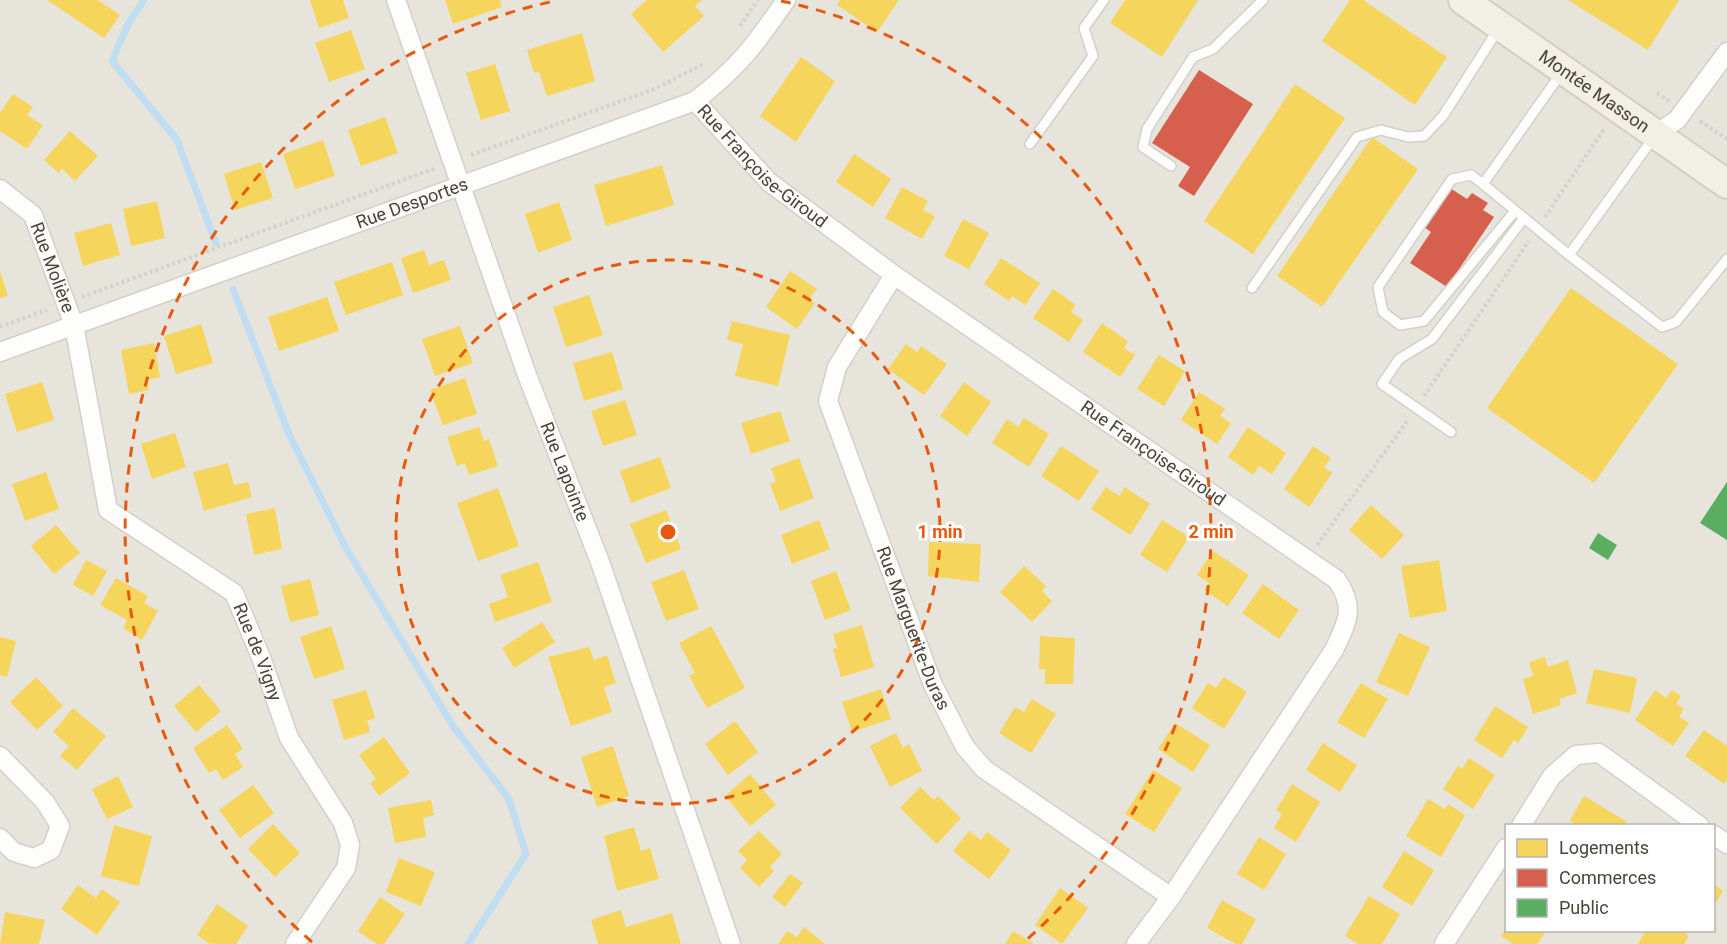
<svg xmlns="http://www.w3.org/2000/svg" width="1727" height="944" font-family="Roboto,sans-serif">
  <rect width="100%" height="100%" fill="#f4f2ee"/>
  <path fill="#e7e4dc" fill-rule="evenodd" d="M0 0H1727V944H0ZM1506 826H1714V930H1506Z"/>
  <g fill="#f6d55c">
    <polygon points="47,0 98,0 120,15 104,38"/>
    <polygon points="310,0 343,0 349,18 319,28"/>
    <polygon points="445,0 500,0 502,7 453,24"/>
    <polygon points="647,0 702,0 695,6 704,16 663,52 631,14"/>
    <polygon points="840,0 899,0 877,32 837,5"/>
    <polygon points="1125,0 1198,0 1162,57 1110,23"/>
    <polygon points="1350,0 1363,0 1447,57 1415,105 1322,41"/>
    <polygon points="1568,0 1679,0 1648,50"/>
    <polygon points="351,30 365,69 329,82 315,43"/>
    <polygon points="582,33 595,81 547,96 539,72 534,73 527,50"/>
    <polygon points="801,57 835,81 796,142 760,116"/>
    <polygon points="495,64 510,111 481,120 466,73"/>
    <polygon points="1295,84 1345,118 1253,254 1204,221"/>
    <polygon points="13,94 33,107 27,115 43,125 27,149 0,131 0,113"/>
    <polygon points="385,117 398,153 361,166 348,130"/>
    <polygon points="70,131 98,156 75,181 62,169 59,173 44,160"/>
    <polygon points="1372,137 1418,169 1322,307 1277,276"/>
    <polygon points="323,140 335,176 295,189 283,154"/>
    <polygon points="854,154 891,179 873,207 836,182"/>
    <polygon points="261,162 273,198 235,210 224,174"/>
    <polygon points="662,165 674,205 606,226 594,185"/>
    <polygon points="902,187 928,201 923,210 935,216 922,239 885,218"/>
    <polygon points="157,201 165,238 131,246 123,209"/>
    <polygon points="559,202 572,240 538,253 525,214"/>
    <polygon points="963,219 989,233 969,269 944,256"/>
    <polygon points="111,223 120,255 83,266 74,233"/>
    <polygon points="424,250 429,265 444,260 451,280 413,293 401,258"/>
    <polygon points="1001,258 1040,283 1025,305 1012,296 1009,301 984,284"/>
    <polygon points="392,262 403,295 346,315 334,282"/>
    <polygon points="0,271 8,296 0,298"/>
    <polygon points="790,271 817,289 809,299 815,303 797,329 766,307"/>
    <polygon points="1571,288 1678,364 1594,483 1487,408"/>
    <polygon points="1053,289 1076,305 1071,312 1083,320 1069,342 1033,318"/>
    <polygon points="589,295 603,335 566,347 553,307"/>
    <polygon points="327,297 339,331 279,351 268,317"/>
    <polygon points="732,321 790,335 778,386 735,376 743,344 727,340"/>
    <polygon points="1102,323 1128,341 1124,348 1135,355 1120,377 1083,352"/>
    <polygon points="201,324 213,363 176,374 164,336"/>
    <polygon points="460,326 473,363 435,376 422,339"/>
    <polygon points="154,343 160,377 147,380 149,390 129,394 121,350"/>
    <polygon points="906,344 917,352 921,346 947,364 924,395 888,369"/>
    <polygon points="612,352 623,389 584,401 573,363"/>
    <polygon points="1159,355 1185,371 1164,406 1137,389"/>
    <polygon points="465,378 477,414 443,425 430,390"/>
    <polygon points="42,382 54,420 17,432 5,394"/>
    <polygon points="964,382 991,402 967,436 940,416"/>
    <polygon points="1199,392 1225,409 1220,416 1231,423 1217,444 1181,420"/>
    <polygon points="625,400 637,435 603,446 591,411"/>
    <polygon points="780,411 790,441 751,454 741,423"/>
    <polygon points="1024,418 1049,434 1029,467 992,443 1007,419 1018,427"/>
    <polygon points="479,427 484,441 489,439 498,466 469,475 465,463 457,466 447,437"/>
    <polygon points="1248,427 1286,453 1272,474 1259,466 1253,475 1228,457"/>
    <polygon points="175,433 186,467 152,479 141,444"/>
    <polygon points="1061,446 1099,471 1079,501 1041,476"/>
    <polygon points="1313,446 1331,458 1324,467 1332,473 1309,507 1284,489"/>
    <polygon points="660,457 671,488 631,503 620,471"/>
    <polygon points="799,458 814,498 780,511 770,484 776,482 771,468"/>
    <polygon points="228,463 234,485 248,482 252,497 204,511 193,472"/>
    <polygon points="46,472 59,509 25,521 12,484"/>
    <polygon points="1106,487 1119,496 1125,487 1150,504 1130,535 1091,509"/>
    <polygon points="498,488 519,546 478,561 457,503"/>
    <polygon points="1371,505 1404,535 1382,559 1349,530"/>
    <polygon points="275,508 282,549 254,555 246,514"/>
    <polygon points="666,510 681,549 646,563 630,524"/>
    <polygon points="819,520 830,549 792,564 781,535"/>
    <polygon points="1162,520 1189,537 1167,572 1140,555"/>
    <polygon points="56,525 80,553 54,574 31,546"/>
    <polygon points="929,542 981,544 979,582 928,576"/>
    <polygon points="1213,551 1249,575 1228,606 1204,590 1209,583 1197,575"/>
    <polygon points="86,560 107,571 93,596 73,585"/>
    <polygon points="1439,560 1447,611 1410,618 1401,566"/>
    <polygon points="538,562 552,602 495,622 489,604 508,597 500,575"/>
    <polygon points="1024,566 1046,586 1042,591 1052,601 1032,622 1000,592"/>
    <polygon points="684,570 699,609 666,621 651,582"/>
    <polygon points="836,571 851,610 825,620 811,581"/>
    <polygon points="116,578 148,596 144,603 158,611 142,640 123,628 127,620 100,605"/>
    <polygon points="310,579 319,615 290,622 281,586"/>
    <polygon points="1263,584 1299,610 1279,639 1242,613"/>
    <polygon points="542,622 555,642 514,668 502,648"/>
    <polygon points="862,625 874,667 841,677 833,649 837,648 833,634"/>
    <polygon points="331,626 345,669 314,679 300,637"/>
    <polygon points="711,626 745,688 707,708 689,676 695,673 679,643"/>
    <polygon points="1399,633 1430,647 1408,696 1376,682"/>
    <polygon points="1040,636 1075,638 1073,684 1045,684 1045,669 1039,669"/>
    <polygon points="0,637 16,641 7,677 0,675"/>
    <polygon points="589,647 594,660 607,655 616,683 604,687 612,712 571,726 548,657"/>
    <polygon points="1545,657 1548,667 1568,660 1577,693 1559,699 1561,705 1533,714 1523,679 1533,676 1529,662"/>
    <polygon points="1594,669 1637,678 1630,713 1586,703"/>
    <polygon points="36,677 63,706 37,730 10,702"/>
    <polygon points="1224,677 1247,692 1224,729 1192,708 1208,683 1216,688"/>
    <polygon points="1361,683 1388,699 1364,738 1337,722"/>
    <polygon points="199,685 221,711 196,732 174,706"/>
    <polygon points="881,689 891,719 852,732 842,702"/>
    <polygon points="366,690 375,718 367,721 370,732 344,740 332,700"/>
    <polygon points="1655,690 1666,698 1672,690 1681,696 1676,704 1684,709 1679,717 1689,723 1673,746 1635,720"/>
    <polygon points="1032,699 1056,714 1031,753 999,733 1015,707 1024,712"/>
    <polygon points="1495,706 1528,727 1518,743 1514,740 1502,758 1474,740"/>
    <polygon points="73,708 106,736 77,770 60,756 69,746 53,732"/>
    <polygon points="735,721 758,752 728,775 705,744"/>
    <polygon points="1175,723 1210,745 1193,772 1158,749"/>
    <polygon points="227,725 243,749 235,754 243,767 223,780 216,769 209,773 193,748"/>
    <polygon points="1704,730 1727,746 1727,779 1724,784 1685,756"/>
    <polygon points="896,733 903,748 909,744 922,771 890,787 870,746"/>
    <polygon points="384,737 410,773 379,796 370,783 376,779 359,755"/>
    <polygon points="1323,743 1357,765 1340,792 1306,770"/>
    <polygon points="613,746 629,796 597,807 581,757"/>
    <polygon points="1469,758 1495,775 1473,809 1443,789 1458,766 1462,769"/>
    <polygon points="1153,770 1182,788 1154,832 1125,814"/>
    <polygon points="750,774 776,805 750,826 725,796"/>
    <polygon points="118,776 133,807 107,819 92,789"/>
    <polygon points="1292,784 1320,802 1296,842 1274,828 1282,814 1276,810"/>
    <polygon points="253,785 274,813 240,838 219,810"/>
    <polygon points="920,787 934,800 938,796 961,818 937,844 900,808"/>
    <polygon points="1584,796 1626,821 1624,826 1577,826 1570,820"/>
    <polygon points="1428,799 1445,809 1448,804 1465,815 1441,857 1406,836"/>
    <polygon points="431,800 434,815 423,818 426,837 395,843 388,808"/>
    <polygon points="273,824 300,853 275,877 248,849"/>
    <polygon points="114,825 152,836 139,886 101,876"/>
    <polygon points="634,827 641,851 650,848 659,879 617,891 604,836"/>
    <polygon points="759,831 782,854 770,867 774,871 759,887 740,868 747,860 738,851"/>
    <polygon points="969,831 981,840 987,832 1011,850 989,879 953,851"/>
    <polygon points="1259,837 1286,854 1264,890 1237,874"/>
    <polygon points="1404,851 1434,870 1412,906 1382,887"/>
    <polygon points="399,858 435,872 421,906 386,892"/>
    <polygon points="790,874 803,883 785,907 772,897"/>
    <polygon points="1714,884 1723,891 1714,906"/>
    <polygon points="78,885 96,898 102,889 120,902 97,935 61,909"/>
    <polygon points="1060,888 1088,908 1062,944 1035,925"/>
    <polygon points="1369,896 1400,914 1382,944 1358,944 1345,936"/>
    <polygon points="380,897 405,914 384,944 377,944 358,931"/>
    <polygon points="1222,900 1256,919 1242,944 1236,944 1207,928"/>
    <polygon points="217,904 248,926 236,944 210,944 197,935"/>
    <polygon points="621,910 626,927 672,913 681,944 598,944 591,920"/>
    <polygon points="5,912 45,920 39,944 0,944"/>
    <polygon points="804,927 825,944 778,944 787,931 797,937"/>
    <polygon points="1505,930 1547,930 1537,944 1513,944 1501,936"/>
    <polygon points="1646,930 1681,930 1689,936 1684,944 1638,944"/>
    <polygon points="1013,931 1034,944 1005,944"/>
  </g>
  <g fill="#d6604d">
    <polygon points="1199,70 1253,104 1194,196 1178,186 1190,167 1152,143"/>
    <polygon points="1450,188 1467,199 1472,193 1488,203 1483,210 1494,217 1447,287 1410,263 1431,232 1424,227"/>
  </g>
  <g fill="#5aae61">
    <polygon points="1727,482 1727,540 1700,523"/>
    <polygon points="1598,533 1617,545 1608,560 1589,548"/>
  </g>
  <g fill="none" stroke-linecap="round" stroke-linejoin="round">
    <g stroke="#c0ddf1" stroke-width="7">
      <polyline points="144,0 128,24 112,61 177,140 216,243"/>
      <polyline points="233,289 289,434 346,548 453,726 509,799 526,854 468,944"/>
    </g>
    <g stroke="#d2d0cb" stroke-width="12">
      <g id="lane">
        <polyline points="1562,72 1483,184 1569,255"/>
        <polyline points="1654,137 1569,255 1662,327 1676,322 1727,259"/>
        <polyline points="1030,144 1093,56 1084,28 1104,0"/>
        <polyline points="1171,166 1143,147 1147,129 1193,57 1213,49 1263,0"/>
        <polyline points="1483,184 1471,175 1452,179 1378,287 1383,312 1400,325 1424,321 1515,211"/>
        <polyline points="1252,288 1357,137 1381,130 1408,137 1424,136 1443,116 1499,28"/>
        <polyline points="1451,432 1382,384 1399,359 1432,339 1524,218"/>
      </g>
    </g>
    <g stroke="#d2d0cb" stroke-width="21">
      <g id="street">
        <path id="s1" d="M396 0 527 375 600 562 731 944"/>
        <path id="s2" d="M695 101 769 182 894 275 1337 580C1356 609 1347 622 1334 650L1171 897 1136 944"/>
        <polyline points="1657,133 1677,120 1727,52"/>
        <path id="s3" d="M0 189 33 215 74 325 108 510 234 593 262 660 289 738 343 823 350 845 346 868 295 944"/>
        <path id="s4" d="M894 275 837 367 828 401 933 685 965 747 984 769 1171 897"/>
        <path id="s5" d="M0 352 695 101C738 68 756 44 786 0"/>
        <polyline points="0,756 45,802 60,826 51,850 34,858 14,852 0,838"/>
        <polyline points="1521,826 1552,776 1576,755 1599,753 1700,826"/>
        <polyline points="1714,835 1727,844"/>
        <polyline points="1444,944 1506,848"/>
      </g>
    </g>
    <g stroke="#d6cebb" stroke-width="32">
      <g id="primary">
        <path id="s6" d="M1463 0 1727 184"/>
      </g>
    </g>
    <g stroke="#d3d2cc" stroke-width="4" stroke-dasharray="3 3" stroke-linecap="butt">
      <polyline points="740,26 758,0"/>
      <polyline points="1657,93 1669,101"/>
      <polyline points="1700,121 1727,139"/>
      <polyline points="471,155 652,90 704,64"/>
      <polyline points="1545,217 1604,129"/>
      <polyline points="82,297 436,168"/>
      <polyline points="0,327 47,310"/>
      <polyline points="1424,396 1529,241"/>
      <polyline points="1317,545 1408,420"/>
    </g>
    <use href="#lane" stroke="#fdfdfc" stroke-width="9"/>
    <use href="#street" stroke="#fdfdfc" stroke-width="18"/>
    <use href="#primary" stroke="#f2efe6" stroke-width="28"/>
  </g>
  <g fill="none" stroke="#e8590c" stroke-width="3" stroke-dasharray="10 8">
    <circle cx="668" cy="532" r="272"/>
    <path d="M312 942A543 543 0 0 1 555 1M781 1A543 543 0 0 1 1024 942"/>
  </g>
  <g text-anchor="middle" stroke-width="6" stroke-linejoin="round" paint-order="stroke">
    <g font-size="18" fill="#4b4439" stroke="#fff">
      <text dy="6" stroke="none"><textPath href="#s6" startOffset="160">Montée Masson</textPath></text>
      <text dy="6" stroke="none"><textPath href="#s2" startOffset="94">Rue Françoise-Giroud</textPath></text>
      <text dy="6" stroke="none"><textPath href="#s5" startOffset="438">Rue Desportes</textPath></text>
      <text dy="6" stroke="none"><textPath href="#s3" startOffset="98">Rue Molière</textPath></text>
      <text dy="6" stroke="none"><textPath href="#s2" startOffset="580">Rue Françoise-Giroud</textPath></text>
      <text dy="6" stroke="none"><textPath href="#s1" startOffset="501">Rue Lapointe</textPath></text>
      <text dy="6" stroke="none"><textPath href="#s4" startOffset="386">Rue Marguerite-Duras</textPath></text>
      <text dy="6" stroke="none"><textPath href="#s3" startOffset="562">Rue de Vigny</textPath></text>
    </g>
  </g>
  <circle cx="668" cy="532" r="9" fill="#e8590c" stroke="#fff" stroke-width="3"/>
  <g font-size="18" text-anchor="middle" font-weight="bold" fill="#e8590c" stroke="#fff" stroke-width="6" stroke-linejoin="round" paint-order="stroke">
    <text x="940" y="538">1 min</text>
    <text x="1211" y="538">2 min</text>
  </g>
  <rect x="1505" y="824" width="210" height="108" fill="#ffffff" stroke="#b7b4b0" stroke-width="1.5"/>
  <rect x="1517" y="839" width="30" height="18" fill="#f6d55c" stroke="#b7b4b0" stroke-width="1.5"/>
  <text x="1559" y="854" font-size="18" fill="#4b4439">Logements</text>
  <rect x="1517" y="869" width="30" height="18" fill="#d6604d" stroke="#b7b4b0" stroke-width="1.5"/>
  <text x="1559" y="884" font-size="18" fill="#4b4439">Commerces</text>
  <rect x="1517" y="899" width="30" height="18" fill="#5aae61" stroke="#b7b4b0" stroke-width="1.5"/>
  <text x="1559" y="914" font-size="18" fill="#4b4439">Public</text>
</svg>
